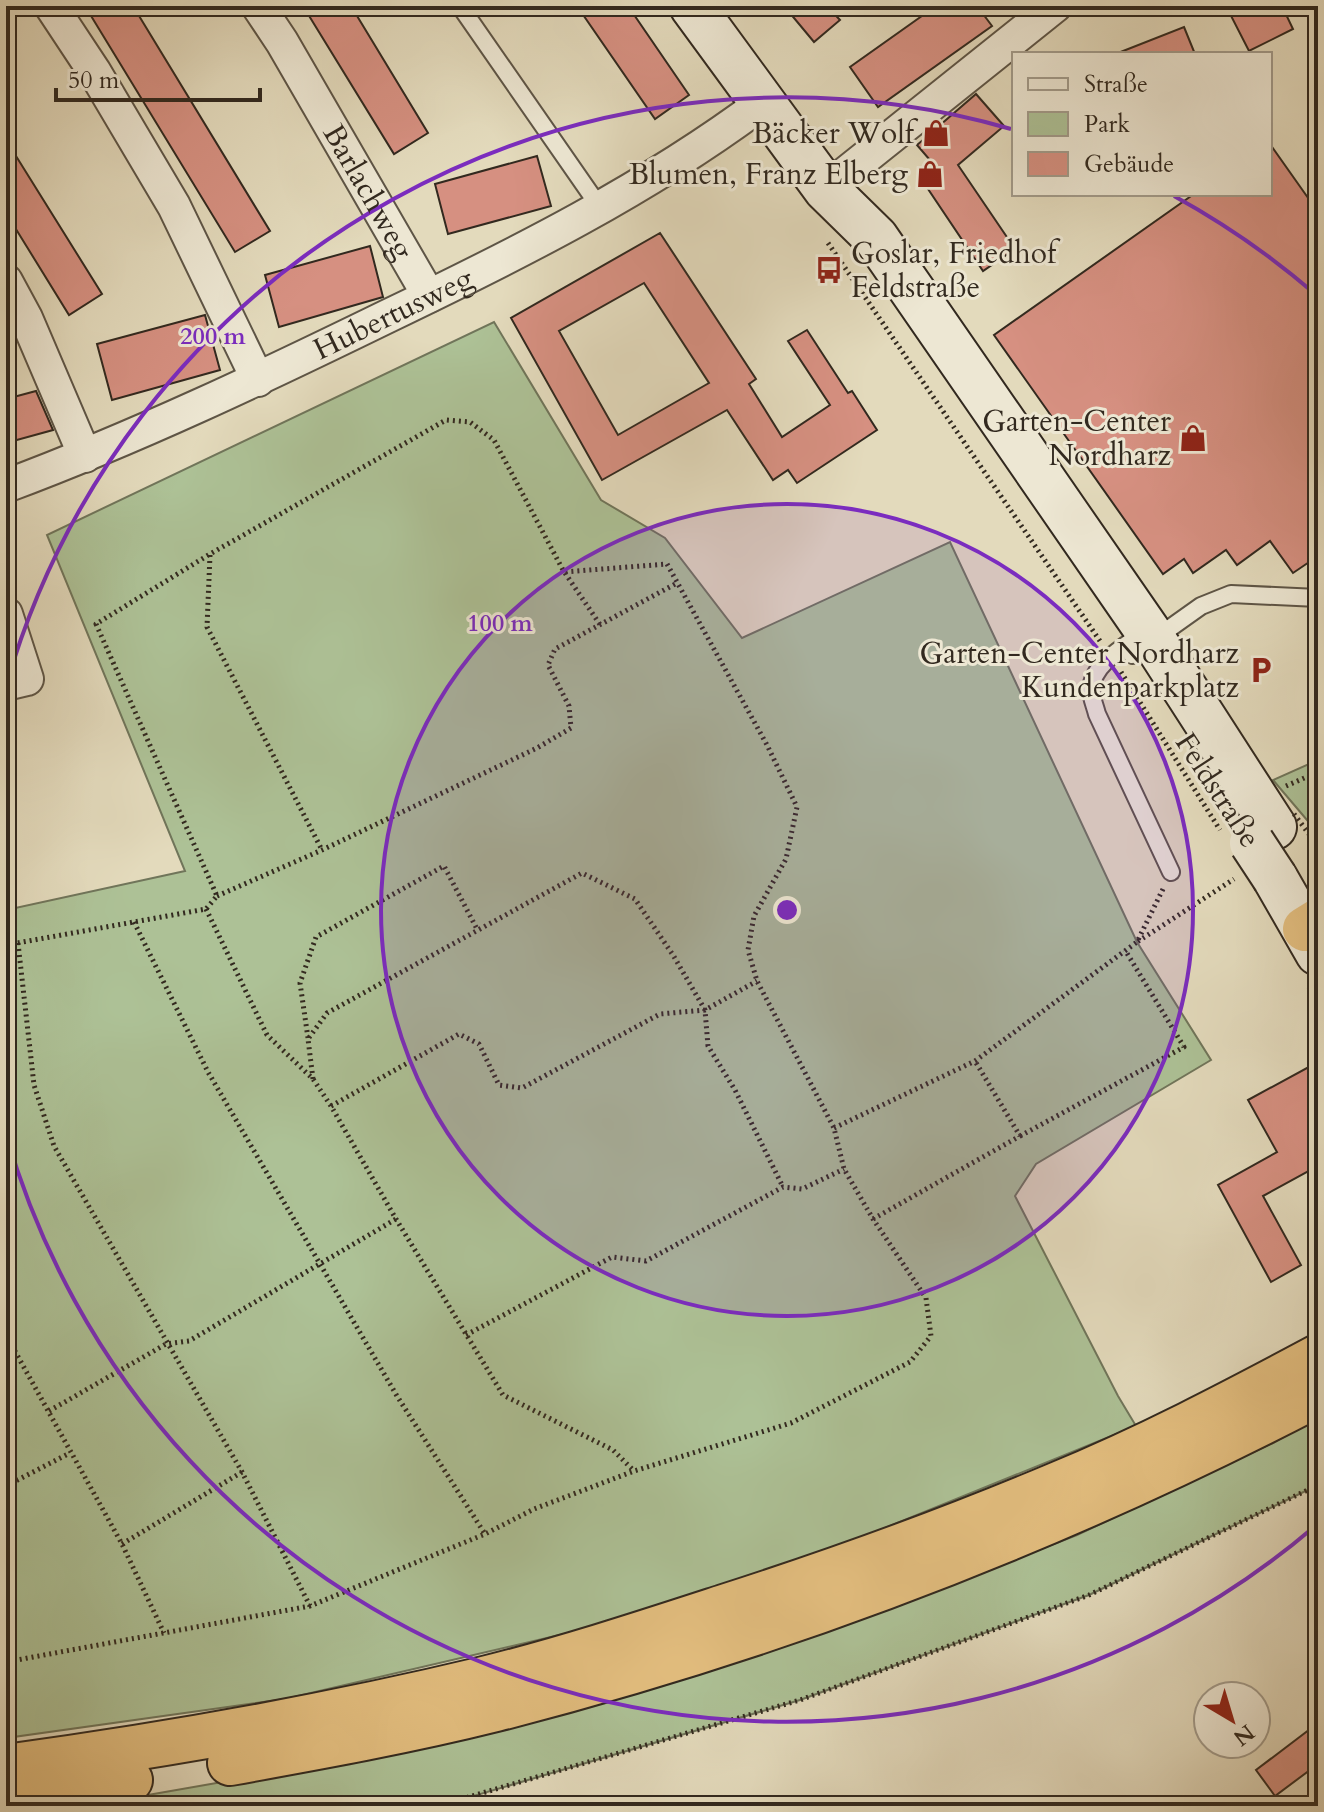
<svg xmlns="http://www.w3.org/2000/svg" width="1324" height="1812" font-family="Cardo,serif">
  <rect width="100%" height="100%" fill="#e3dabc"/>
  <filter id="stains"><feTurbulence type="fractalNoise" baseFrequency=".0025" numOctaves="4"/><feColorMatrix values="0 0 0 0 .2 0 0 0 0 .09 0 0 0 0 .02 0 0 0 .5 -.17"/></filter>
  <radialGradient id="worn" r=".72"><stop offset=".6" stop-color="#630" stop-opacity="0"/><stop offset="1" stop-color="#630" stop-opacity=".3"/></radialGradient>
  <g fill="#adc196" stroke="#70755a" stroke-width="2">
    <polygon points="494,322 601,500 665,538 742,638 950,542 1137,942 1211,1060 1036,1164 1015,1196 1118,1396 1136,1426 705,1601 285,1699 6,1738 6,910 185,871 47,535"/>
    <polygon points="1318,760 1318,833 1273,780"/>
    <polygon points="1318,1418 1318,1485 1089,1595 800,1700 443,1805 85,1806 428,1746 869,1616 1077,1535 1273,1443"/>
  </g>
  <g fill="#d69081" stroke="#32291f" stroke-width="2" fill-rule="evenodd">
    <polygon points="85,6 133,6 270,231 235,252"/>
    <polygon points="303,6 351,6 428,133 394,154"/>
    <polygon points="577,6 628,6 689,95 655,119"/>
    <polygon points="784,6 827,6 840,20 814,42"/>
    <polygon points="936,6 977,6 992,26 878,107 850,67"/>
    <polygon points="1226,6 1282,6 1293,29 1249,51"/>
    <polygon points="1184,27 1195,54 1118,54 1118,53"/>
    <polygon points="976,94 1004,126 958,165 1015,249 983,271 920,177 936,167 917,145"/>
    <polygon points="6,140 102,294 69,315 6,213"/>
    <polygon points="1270,144 1318,212 1318,556 1293,573 1270,541 1237,565 1226,550 1193,573 1184,559 1163,574 994,335 1194,194 1270,194"/>
    <polygon points="537,156 551,206 448,234 435,184"/>
    <path d="M660 233 756 379 749 384 782 437 830 405 788 341 807 330 848 393 852 391 877 430 797 483 788 470 773 480 727 410 602 480 511 318ZM644 283 709 383 618 435 559 331Z"/>
    <polygon points="370,246 383,297 279,327 265,275"/>
    <polygon points="205,315 220,370 112,400 97,344"/>
    <polygon points="36,391 53,430 6,443 6,399"/>
    <polygon points="1318,1062 1318,1166 1263,1196 1301,1265 1271,1282 1218,1185 1277,1152 1248,1100"/>
    <polygon points="1318,1723 1318,1764 1275,1796 1256,1770"/>
  </g>
  <g fill="none" stroke-linecap="round" stroke-linejoin="round">
    <g stroke="#5e5546" stroke-width="20">
      <g id="lane">
        <polyline points="460,6 601,209"/>
        <path d="M1146 631C1127 645 1092 663 1091 690 1091 697 1095 706 1097 714L1171 872"/>
        <polyline points="1132,655 1201,606 1231,594 1318,598"/>
      </g>
    </g>
    <g stroke="#5e5546" stroke-width="36">
      <g id="street">
        <polyline points="51,6 94,71 174,206 258,380"/>
        <path id="s1" d="M258 6 282 42 429 296"/>
        <polyline points="826,189 1055,6"/>
        <polyline points="6,281 26,318 85,456"/>
        <path id="s2" d="M6 486C137 437 263 377 388 316 517 254 647 189 762 103"/>
        <polyline points="6,614 27,679 6,684"/>
      </g>
    </g>
    <g stroke="#32291f" stroke-width="48">
      <g id="secondary">
        <polyline points="692,6 826,189 876,238 1147,630 1274,827"/>
        <polyline points="1275,878 1318,953"/>
      </g>
    </g>
    <g stroke="#32291f" stroke-width="48">
      <g id="highway">
        <polyline points="1305,929 1318,921"/>
        <path d="M230 1763C319 1747 408 1731 496 1709 781 1636 1057 1530 1318 1394"/>
        <path d="M6 1767C167 1745 326 1717 484 1679 565 1659 644 1633 724 1607 836 1571 947 1531 1056 1485 1146 1448 1232 1403 1318 1357"/>
        <polyline points="6,1798 130,1780"/>
      </g>
    </g>
    <g stroke="#32291f" stroke-width="5" stroke-dasharray="2 4" stroke-linecap="butt">
      <polyline points="828,243 1100,641"/>
      <polyline points="210,555 207,627 322,850"/>
      <polyline points="565,573 601,626"/>
      <polyline points="1121,672 1220,830"/>
      <polyline points="1286,786 1318,772"/>
      <polyline points="1316,827 1318,825"/>
      <polyline points="1163,889 1137,942 1234,879"/>
      <polyline points="217,896 322,850 537,748 571,728 569,706 548,665 555,649 677,583"/>
      <polyline points="206,909 267,1035 313,1079 331,1106 396,1219 503,1395 613,1450 634,1471"/>
      <polyline points="134,922 208,1072 397,1396 485,1534"/>
      <polyline points="18,943 34,1085 54,1146 242,1472 310,1606"/>
      <polyline points="6,945 206,909 217,896 96,624 210,554 446,420 470,422 494,440 564,572 667,564 767,745 797,807 786,859 754,916 748,950 757,981 834,1128 844,1169 873,1219 926,1298 931,1336 910,1362 791,1423 634,1471 534,1509 485,1534 310,1606 6,1662"/>
      <polyline points="1309,987 1318,1003"/>
      <polyline points="308,1038 300,983 316,937 444,866 478,931"/>
      <polyline points="313,1079 308,1039 327,1013 582,873 635,899 673,955 705,1010 708,1046 735,1090 783,1187"/>
      <polyline points="331,1106 459,1034 479,1044 499,1085 522,1088 660,1014 705,1010 757,981"/>
      <polyline points="834,1128 975,1061 1137,942"/>
      <polyline points="1020,1136 1184,1047 1125,950"/>
      <polyline points="873,1219 1020,1136 975,1061"/>
      <polyline points="6,1335 122,1544 164,1633"/>
      <polyline points="466,1335 612,1257 646,1261 783,1187 802,1189 844,1169"/>
      <polyline points="49,1411 166,1344 189,1341 396,1219"/>
      <polyline points="6,1486 70,1453"/>
      <polyline points="122,1544 242,1472"/>
      <polyline points="438,1806 800,1700 1089,1595 1318,1485"/>
    </g>
    <use href="#lane" stroke="#ede7d3" stroke-width="16"/>
    <use href="#street" stroke="#ede7d3" stroke-width="32"/>
    <use href="#secondary" stroke="#ede7d3" stroke-width="44"/>
    <use href="#highway" stroke="#e2bd7e" stroke-width="44"/>
    <g stroke="#32291f" stroke-width="48" stroke-linecap="butt">
      <polyline id="secondary-bridge" points="1252,843 1275,878"/>
    </g>
    <polyline stroke="#32291f" stroke-width="5" stroke-dasharray="2 4" stroke-linecap="butt" points="1294,814 1318,846"/>
    <use href="#secondary-bridge" stroke="#ede7d3" stroke-width="44"/>
  </g>
  <circle cx="787" cy="910" r="406" fill="#7b2cbf" fill-opacity=".12"/>
  <g fill="none" stroke="#7b2cbf" stroke-width="4">
    <circle cx="787" cy="910" r="406"/>
    <path d="M1314 1527A812 812 0 0 1 6 1134M6 686A812 812 0 0 1 1011 129M1174 196A812 812 0 0 1 1314 293"/>
  </g>
  <defs>
    <g id="shop-bare" transform="scale(2.16)"><path d="M-5-2.5h2.3a2.7 3.5 0 0 1 5.4 0H5L5.5 6h-11ZM-1.5-2.5h3a1.5 2.3 0 0 0-3 0Z" fill="#8f2418" stroke="#ede7d3" stroke-width="2.5" paint-order="stroke"/></g>
    <g id="bus-bare" transform="scale(2.16)"><path d="M-5-6H5V4H4V6H2V4H-2V6H-4V4H-5ZM-3.5-4V0h7V-4ZM-3.5 1.2v1.5H-2V1.2ZM2 1.2v1.5H3.5V1.2Z" fill="#8f2418" stroke="#ede7d3" stroke-width="2.5" paint-order="stroke"/></g>
    <g id="parking-bare" transform="scale(2.16)"><path d="M-3.5-5.5H1a3.5 3.5 0 0 1 0 7H-1V5.5H-3.5ZM-1-3.4V-.6H.8a1.4 1.4 0 0 0 0-2.8Z" fill="#8f2418" stroke="#ede7d3" stroke-width="2.5" paint-order="stroke"/></g>
  </defs>
  <g fill-rule="evenodd">
    <use href="#shop-bare" x="936" y="133"/>
    <use href="#shop-bare" x="930" y="174"/>
    <use href="#bus-bare" x="829" y="270"/>
    <use href="#shop-bare" x="1193" y="438"/>
    <use href="#parking-bare" x="1261" y="670"/>
  </g>
  <g text-anchor="middle" stroke-width="6" stroke-linejoin="round" paint-order="stroke">
    <g font-size="30" fill="#32291f" stroke="#ede7d3" text-anchor="end">
      <text x="914" y="143">Bäcker Wolf</text>
      <text x="908" y="184">Blumen, Franz Elberg</text>
      <text x="851" y="263" text-anchor="start">Goslar, Friedhof<tspan x="851" dy="34">Feldstraße</tspan></text>
      <text x="1171" y="431">Garten-Center<tspan x="1171" dy="34">Nordharz</tspan></text>
      <text x="1239" y="663">Garten-Center Nordharz<tspan x="1239" dy="34">Kundenparkplatz</tspan></text>
    </g>
    <g font-size="30" fill="#32291f" stroke="#ede7d3">
      <text dy="10" stroke="none"><textPath href="#s1" startOffset="216">Barlachweg</textPath></text>
      <text dy="10" stroke="none"><textPath href="#s2" startOffset="424">Hubertusweg</textPath></text>
      <text transform="translate(1218 790) rotate(57)" y="10">Feldstraße</text>
    </g>
  </g>
  <circle cx="787" cy="910" r="12" fill="#7b2cbf" stroke="#ede7d3" stroke-width="4"/>
  <g font-size="24" text-anchor="middle" font-weight="bold" fill="#7b2cbf" stroke="#ede7d3" stroke-width="6" stroke-linejoin="round" paint-order="stroke">
    <text x="213" y="344">200 m</text>
    <text x="500" y="631">100 m</text>
  </g>
  <rect width="1324" height="1812" fill="none" stroke="#e3dabc" stroke-width="32"/>
  <rect x="8" y="8" width="1308" height="1796" fill="none" stroke="#32291f" stroke-width="4"/>
  <rect x="16" y="16" width="1292" height="1780" fill="none" stroke="#32291f" stroke-width="2"/>
  <rect x="1012" y="52" width="260" height="144" fill="#ede7d3" stroke="#a29b8b" stroke-width="2"/>
  <rect x="1028" y="78" width="40" height="12" fill="#ede7d3" stroke="#a29b8b" stroke-width="2"/>
  <text x="1084" y="92" font-size="24" fill="#32291f">Straße</text>
  <rect x="1028" y="112" width="40" height="24" fill="#adc196" stroke="#a29b8b" stroke-width="2"/>
  <text x="1084" y="132" font-size="24" fill="#32291f">Park</text>
  <rect x="1028" y="152" width="40" height="24" fill="#d69081" stroke="#a29b8b" stroke-width="2"/>
  <text x="1084" y="172" font-size="24" fill="#32291f">Gebäude</text>
  <g transform="translate(1232 1720) rotate(142)"><circle r="38" fill="#ede7d3" stroke="#a29b8b" stroke-width="2"/>
  <path d="M0-6L14 30L0 20L-14 30Z" fill="#8f2418"/>
  <text y="-12" font-size="22" font-weight="bold" text-anchor="middle" fill="#32291f">N</text>
  </g>
  <path d="M56 88v12h204v-12" fill="none" stroke="#32291f" stroke-width="4"/>
  <text x="68" y="88" font-size="24" fill="#32291f" stroke="#ede7d3" stroke-width="6" paint-order="stroke">50 m</text>
  <rect width="100%" height="100%" filter="url(#stains)"/>
  <rect width="100%" height="100%" fill="url(#worn)"/>
</svg>
